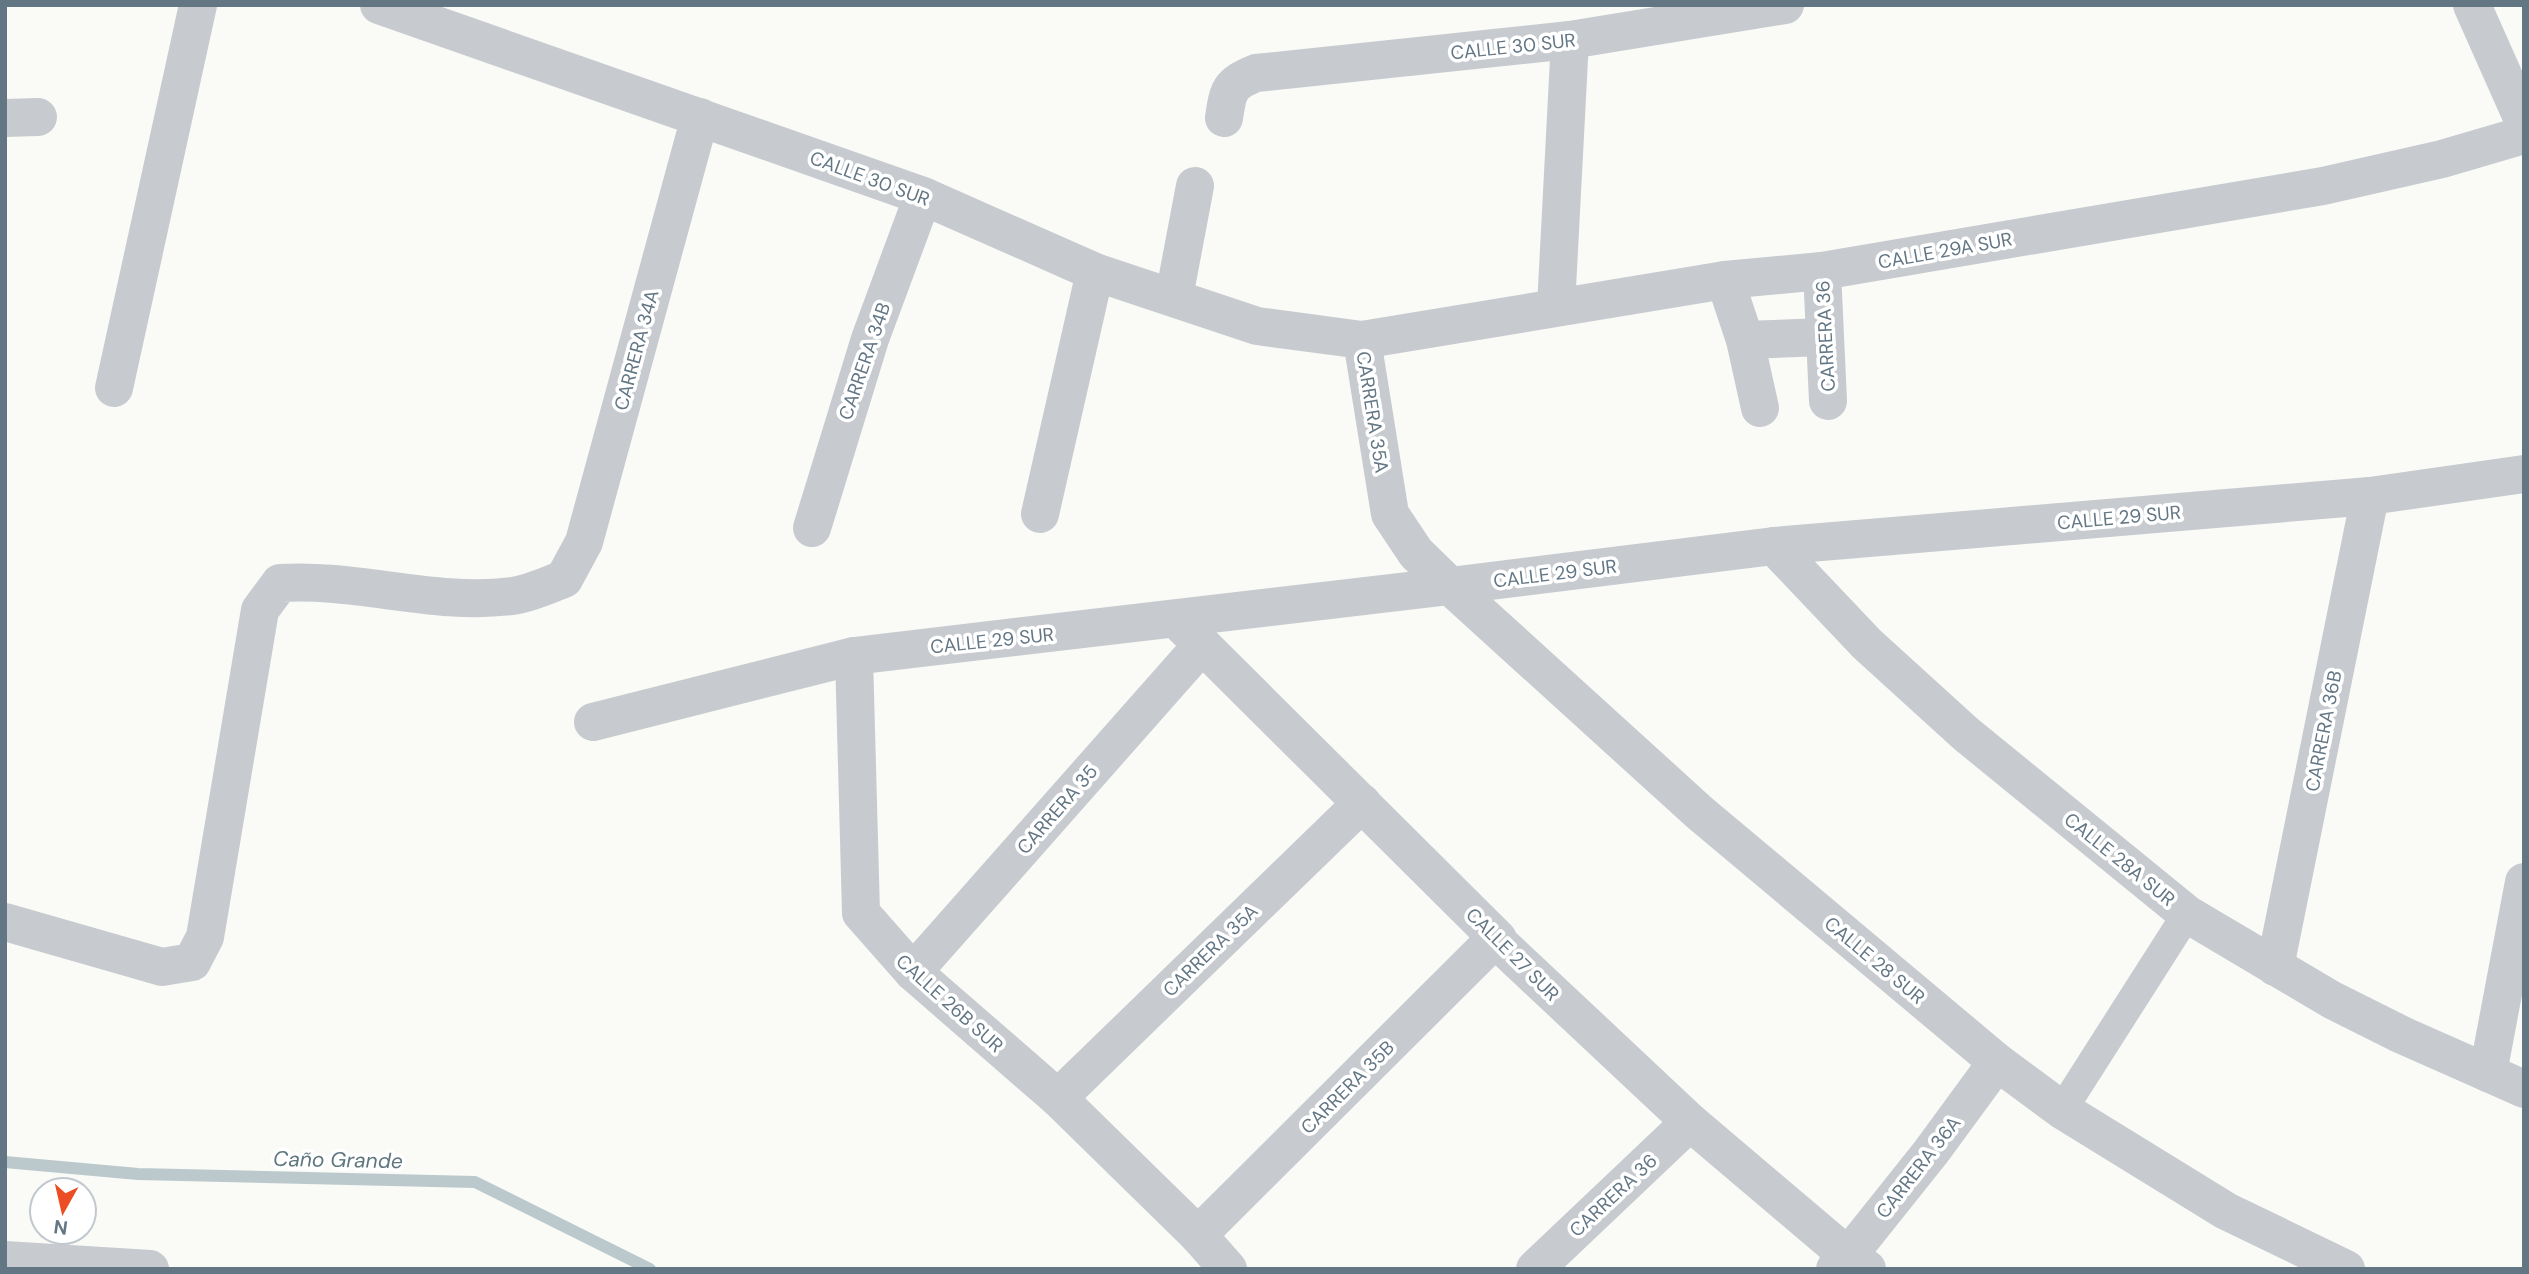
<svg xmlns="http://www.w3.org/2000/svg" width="2529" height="1274" font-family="'DM Sans',sans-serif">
  <rect width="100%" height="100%" fill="#fafaf7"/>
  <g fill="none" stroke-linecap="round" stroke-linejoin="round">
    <polyline stroke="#bbc9cc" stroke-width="12" points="5,1162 138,1174 475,1182 650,1269"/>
    <polyline stroke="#c7cbcf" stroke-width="30" points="2062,1110 2187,914"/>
    <g stroke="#c7cbcf" stroke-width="38">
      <polyline points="379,5 923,196 1095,272 1257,326 1362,340 1725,280 1822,271 2323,186 2442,159 2524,135"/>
      <polyline points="2472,5 2524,122"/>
      <polyline points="5,118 38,117"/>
      <path d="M1224 118C1228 90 1229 84 1256 73L1570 40 1785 5"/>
      <polyline points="1822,271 1828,401"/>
      <polyline points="1725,280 1745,340 1760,408"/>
      <polyline points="1174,297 1195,186"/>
      <polyline points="1556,307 1570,40"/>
      <polyline points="1362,340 1390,514 1416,553 1450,586 1700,813 1997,1062 2062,1110 2226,1211 2346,1269"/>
      <polyline points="1745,340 1824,337"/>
      <polyline points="114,388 198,5"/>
      <polyline points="1040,514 1095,272"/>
      <polyline points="812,528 870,339 923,196"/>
      <polyline points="1774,546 1867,644 1966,734 2187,914 2332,1000 2402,1035 2524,1089"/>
      <polyline points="1176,619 1498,939 1495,939 1690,1122 1848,1256 1867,1269"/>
      <polyline points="854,656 861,913 913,972 1058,1098 1198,1235 1228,1269"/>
      <polyline points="593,722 854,656 1450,586 1774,546 2370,496 2524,474"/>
      <path d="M5 922 162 967 192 962 205 937 260 610 280 583C358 578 434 606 512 596 529 594 548 585 564 579L584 542 700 117"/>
      <polyline points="2275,967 2370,496"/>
      <polyline points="913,972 1202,645"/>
      <polyline points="2488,1073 2524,882"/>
      <polyline points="1058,1098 1362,803"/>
      <polyline points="1198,1235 1495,939"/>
      <polyline points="5,1260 150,1269"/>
      <polyline points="1535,1269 1690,1122"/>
      <polyline points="1835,1269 1848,1256 1931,1152 1997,1062"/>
    </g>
  </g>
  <g text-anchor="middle" stroke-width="7" stroke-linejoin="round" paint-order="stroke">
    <g font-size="19" fill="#637684" stroke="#fff">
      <text transform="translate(1513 46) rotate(-6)" y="7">CALLE 30 SUR</text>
      <text transform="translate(870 178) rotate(20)" y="7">CALLE 30 SUR</text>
      <text transform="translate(1945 250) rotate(-10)" y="7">CALLE 29A SUR</text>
      <text transform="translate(1825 336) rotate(-93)" y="7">CARRERA 36</text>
      <text transform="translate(636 350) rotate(-75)" y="7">CARRERA 34A</text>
      <text transform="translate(864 361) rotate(-71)" y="7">CARRERA 34B</text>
      <text transform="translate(1373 412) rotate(81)" y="7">CARRERA 35A</text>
      <text transform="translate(2119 517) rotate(-5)" y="7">CALLE 29 SUR</text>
      <text transform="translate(1555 573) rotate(-7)" y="7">CALLE 29 SUR</text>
      <text transform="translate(992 640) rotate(-6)" y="7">CALLE 29 SUR</text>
      <text transform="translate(2323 731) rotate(-79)" y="7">CARRERA 36B</text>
      <text transform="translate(1057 809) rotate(-49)" y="7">CARRERA 35</text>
      <text transform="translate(2120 859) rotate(39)" y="7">CALLE 28A SUR</text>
      <text transform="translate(1210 950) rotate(-44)" y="7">CARRERA 35A</text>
      <text transform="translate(1513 954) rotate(45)" y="7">CALLE 27 SUR</text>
      <text transform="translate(1875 960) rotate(40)" y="7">CALLE 28 SUR</text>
      <text transform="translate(950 1003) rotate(42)" y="7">CALLE 26B SUR</text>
      <text transform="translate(1347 1087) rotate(-45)" y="7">CARRERA 35B</text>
      <text transform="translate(1918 1167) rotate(-52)" y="7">CARRERA 36A</text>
      <text transform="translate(1613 1195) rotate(-43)" y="7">CARRERA 36</text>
    </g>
    <g font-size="21" font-style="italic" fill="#5e767e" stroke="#fff">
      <text transform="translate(338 1160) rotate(1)" y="7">Caño Grande</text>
    </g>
  </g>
  <rect width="2529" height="1274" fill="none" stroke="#637684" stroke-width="14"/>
  <g transform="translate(63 1211) rotate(188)"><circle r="33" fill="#ffffff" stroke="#c1c8ce" stroke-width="2"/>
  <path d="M0-5L12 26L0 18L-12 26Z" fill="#ed4d23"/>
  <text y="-10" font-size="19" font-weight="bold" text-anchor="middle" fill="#637684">N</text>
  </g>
</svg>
